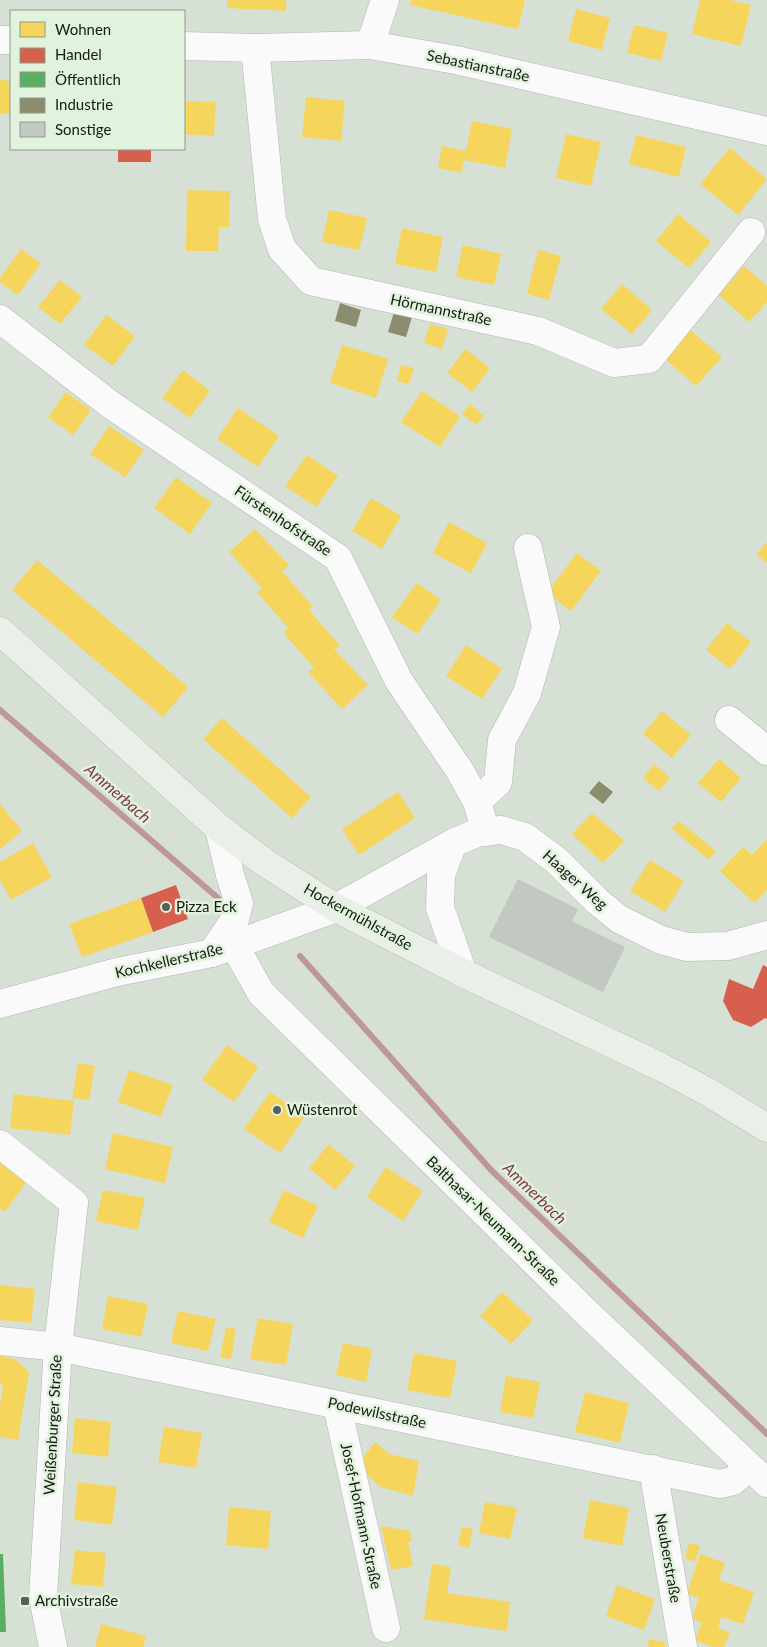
<svg xmlns="http://www.w3.org/2000/svg" width="767" height="1647" font-family="Lato,sans-serif">
  <rect width="100%" height="100%" fill="#d6e0d5"/>
  <g fill="#f6d55c">
    <polygon points="227,0 286,0 286,11 227,8"/>
    <polygon points="411,0 525,0 518,29 410,5"/>
    <polygon points="700,0 730,0 751,5 741,46 692,34"/>
    <polygon points="576,9 610,18 602,50 568,41"/>
    <polygon points="634,25 668,33 661,61 627,53"/>
    <polygon points="0,80 11,81 11,114 0,114"/>
    <polygon points="306,97 345,101 341,141 302,137"/>
    <polygon points="184,101 216,102 214,136 184,134"/>
    <polygon points="472,121 512,129 505,168 464,160 461,173 438,168 442,146 466,151"/>
    <polygon points="566,134 601,142 591,186 556,178"/>
    <polygon points="636,135 686,147 679,177 629,164"/>
    <polygon points="730,148 767,179 738,215 700,184"/>
    <polygon points="187,190 230,191 229,227 219,227 218,251 186,251"/>
    <polygon points="329,210 367,218 359,250 322,242"/>
    <polygon points="678,214 711,242 689,268 656,241"/>
    <polygon points="402,228 443,237 436,272 395,264"/>
    <polygon points="463,245 501,254 494,285 456,277"/>
    <polygon points="21,249 41,263 18,295 0,282 0,278"/>
    <polygon points="538,250 561,256 549,300 527,294"/>
    <polygon points="744,266 767,286 767,302 749,322 719,295"/>
    <polygon points="60,280 82,297 60,324 38,307"/>
    <polygon points="622,284 652,310 632,334 601,309"/>
    <polygon points="106,315 135,336 113,366 84,345"/>
    <polygon points="430,324 448,329 442,349 424,343"/>
    <polygon points="690,330 722,357 696,386 665,359"/>
    <polygon points="342,345 388,359 376,398 330,383"/>
    <polygon points="465,349 490,368 472,392 447,373"/>
    <polygon points="401,365 414,368 409,384 397,381"/>
    <polygon points="183,370 210,391 190,418 162,398"/>
    <polygon points="422,391 460,416 440,447 401,422"/>
    <polygon points="66,392 91,410 73,435 48,417"/>
    <polygon points="470,404 484,416 476,425 462,414"/>
    <polygon points="238,408 279,436 258,467 217,439"/>
    <polygon points="109,426 144,450 125,477 90,454"/>
    <polygon points="307,455 338,476 316,507 285,486"/>
    <polygon points="176,477 212,503 190,534 154,508"/>
    <polygon points="371,498 401,516 382,549 352,531"/>
    <polygon points="449,522 487,543 471,573 433,553"/>
    <polygon points="255,529 289,565 282,571 313,607 309,610 340,646 334,649 368,685 342,709 308,672 314,668 283,632 288,628 257,592 262,588 229,552"/>
    <polygon points="767,542 767,563 756,554"/>
    <polygon points="577,553 601,571 571,611 547,593"/>
    <polygon points="37,560 188,687 163,717 12,590"/>
    <polygon points="417,583 441,600 417,634 392,617"/>
    <polygon points="727,623 751,642 730,669 706,650"/>
    <polygon points="466,645 502,669 482,699 446,676"/>
    <polygon points="662,711 691,735 672,758 643,734"/>
    <polygon points="222,718 311,797 292,818 203,739"/>
    <polygon points="719,759 741,778 721,802 698,783"/>
    <polygon points="654,764 670,778 659,791 643,778"/>
    <polygon points="398,792 415,818 359,855 342,829"/>
    <polygon points="0,804 22,831 0,849"/>
    <polygon points="592,813 624,841 603,863 572,834"/>
    <polygon points="679,821 716,851 709,860 672,829"/>
    <polygon points="767,839 767,890 754,903 720,871 743,847 752,855"/>
    <polygon points="33,843 52,877 11,900 0,880 0,862"/>
    <polygon points="650,860 684,881 665,912 630,891"/>
    <polygon points="141,898 153,932 82,957 69,924"/>
    <polygon points="227,1045 258,1067 234,1102 202,1080"/>
    <polygon points="78,1063 95,1066 89,1100 72,1098"/>
    <polygon points="129,1070 173,1085 161,1117 118,1102"/>
    <polygon points="270,1092 305,1116 280,1153 244,1129"/>
    <polygon points="14,1094 74,1101 70,1135 10,1128"/>
    <polygon points="113,1133 173,1147 165,1183 105,1169"/>
    <polygon points="329,1144 355,1166 335,1190 309,1168"/>
    <polygon points="0,1163 26,1182 5,1212 0,1209"/>
    <polygon points="386,1167 423,1191 403,1221 367,1197"/>
    <polygon points="103,1190 145,1198 138,1230 96,1221"/>
    <polygon points="284,1190 318,1206 303,1238 269,1222"/>
    <polygon points="0,1285 35,1289 31,1323 0,1320"/>
    <polygon points="502,1292 533,1320 511,1344 480,1316"/>
    <polygon points="108,1296 148,1304 141,1337 102,1329"/>
    <polygon points="178,1311 216,1319 208,1351 171,1343"/>
    <polygon points="258,1318 293,1324 286,1365 250,1359"/>
    <polygon points="226,1327 236,1329 231,1359 220,1357"/>
    <polygon points="343,1343 372,1349 366,1382 336,1375"/>
    <polygon points="414,1353 457,1361 450,1398 407,1390"/>
    <polygon points="0,1356 15,1359 29,1372 18,1440 0,1437 0,1406 3,1385 0,1384"/>
    <polygon points="506,1376 540,1382 533,1418 500,1412"/>
    <polygon points="585,1392 629,1403 620,1443 575,1432"/>
    <polygon points="75,1418 111,1422 108,1457 72,1453"/>
    <polygon points="164,1427 202,1433 196,1468 158,1462"/>
    <polygon points="375,1442 389,1454 419,1461 413,1496 381,1487 357,1466"/>
    <polygon points="78,1482 117,1487 112,1525 74,1520"/>
    <polygon points="590,1500 629,1508 622,1546 583,1538"/>
    <polygon points="485,1502 517,1508 510,1539 479,1533"/>
    <polygon points="229,1507 271,1511 268,1549 226,1545"/>
    <polygon points="381,1526 410,1531 412,1541 408,1542 413,1566 391,1570"/>
    <polygon points="462,1527 473,1529 469,1548 458,1545"/>
    <polygon points="689,1543 700,1546 695,1562 685,1558"/>
    <polygon points="75,1550 106,1553 103,1587 71,1584"/>
    <polygon points="700,1554 725,1563 719,1580 754,1592 743,1624 721,1617 718,1628 730,1633 724,1647 712,1647 695,1640 702,1622 692,1619 699,1598 687,1594"/>
    <polygon points="432,1564 451,1567 447,1593 510,1602 507,1631 424,1619"/>
    <polygon points="617,1585 655,1599 644,1630 606,1616"/>
    <polygon points="101,1624 146,1636 143,1647 95,1647"/>
    <polygon points="649,1639 665,1642 665,1647 648,1647"/>
  </g>
  <g fill="#d6604d">
    <rect x="118" y="149" width="33" height="13"/>
    <polygon points="176,885 188,919 153,932 141,898"/>
    <polygon points="763,965 767,967 767,1019 765,1018 751,1027 733,1020 723,1001 729,979 753,989"/>
  </g>
  <polygon fill="#5aae61" points="0,1554 3,1554 6,1632 0,1632"/>
  <g fill="#8c8c6e">
    <polygon points="340,303 361,310 356,327 335,321"/>
    <polygon points="394,312 412,317 406,337 388,332"/>
    <polygon points="599,781 613,792 603,804 589,793"/>
  </g>
  <g fill="none" stroke-linecap="round" stroke-linejoin="round">
    <g stroke="#be979b" stroke-width="6">
      <polyline points="0,710 218,898"/>
      <polyline points="300,956 492,1171 767,1434"/>
    </g>
  </g>
  <polygon fill="#c1c9c0" points="518,879 578,909 572,921 625,947 603,992 489,937"/>
  <g fill="none" stroke-linecap="round" stroke-linejoin="round">
    <g stroke="#b1b8b0" stroke-width="29">
      <g id="minor">
        <polyline points="0,40 11,40"/>
        <polyline points="370,45 385,0"/>
        <polyline points="184,46 255,48 370,45 456,60 767,131"/>
        <polyline points="255,48 272,219 282,249 311,281 538,331 614,363 649,359 751,232"/>
        <polyline points="0,319 111,405 338,558 399,681 460,771 477,802 486,832"/>
        <polyline points="729,720 767,751"/>
        <polyline points="477,802 498,782 502,740 527,693 546,627 528,548"/>
        <polyline points="453,843 441,875 440,908 463,973"/>
        <polyline points="234,945 261,993 588,1314 767,1483"/>
        <polyline points="212,953 235,919 239,903 230,875 219,828"/>
        <polyline points="0,1004 117,972 212,953 234,945 336,908 453,843 479,832 501,830 525,837 557,861 597,901 619,919 661,940 687,947 728,946 767,935"/>
        <polyline points="0,1144 74,1203 58,1347 43,1597 53,1647"/>
        <polyline points="0,1341 58,1347 720,1484 733,1481 749,1467"/>
        <polyline points="337,1405 386,1628"/>
        <polyline points="653,1469 683,1647"/>
      </g>
    </g>
    <g stroke="#b9beb8" stroke-width="29">
      <polyline id="major" points="0,631 219,828 264,862 336,908 463,973 661,1067 708,1092 767,1128"/>
    </g>
    <use href="#minor" stroke="#f9faf9" stroke-width="28"/>
    <use href="#major" stroke="#eaf0e8" stroke-width="28"/>
  </g>
  <g fill="#596058" stroke="#e1f2dd" stroke-width="2">
    <circle cx="166" cy="907" r="5"/>
    <circle cx="277" cy="1110" r="5"/>
    <rect x="20" y="1596" width="10" height="10" rx="2.5"/>
  </g>
  <g text-anchor="middle" stroke-width="5" stroke-linejoin="round" paint-order="stroke">
    <g font-size="15" fill="#151b14" stroke="#e1f2dd">
      <text transform="translate(478 66) rotate(12)" y="5">Sebastianstraße</text>
      <text transform="translate(441 310) rotate(12)" y="5">Hörmannstraße</text>
      <text transform="translate(283 521) rotate(34)" y="5">Fürstenhofstraße</text>
      <text transform="translate(575 880) rotate(42)" y="5">Haager Weg</text>
      <text transform="translate(358 917) rotate(29)" y="5">Hockermühlstraße</text>
      <text transform="translate(169 961) rotate(-13)" y="5">Kochkellerstraße</text>
      <text transform="translate(493 1221) rotate(44)" y="5">Balthasar-Neumann-Straße</text>
      <text transform="translate(377 1413) rotate(12)" y="5">Podewilsstraße</text>
      <text transform="translate(53 1425) rotate(-87)" y="5">Weißenburger Straße</text>
      <text transform="translate(361 1516) rotate(78)" y="5">Josef-Hofmann-Straße</text>
      <text transform="translate(668 1558) rotate(80)" y="5">Neuberstraße</text>
    </g>
    <g font-size="15" fill="#151b14" stroke="#e1f2dd" text-anchor="start">
      <text x="176" y="912">Pizza Eck</text>
      <text x="287" y="1115">Wüstenrot</text>
      <text x="35" y="1606">Archivstraße</text>
    </g>
    <g font-size="16" font-style="italic" fill="#843748" stroke="#e1f2dd">
      <text transform="translate(118 793) rotate(41)" y="6">Ammerbach</text>
      <text transform="translate(535 1193) rotate(44)" y="6">Ammerbach</text>
    </g>
  </g>
  <rect x="10" y="10" width="175" height="140" fill="#e1f2dd" stroke="#8f9c8d"/>
  <rect x="20" y="22" width="25" height="15" fill="#f6d55c" stroke="#8f9c8d"/>
  <text x="55" y="35" font-size="15" fill="#151b14">Wohnen</text>
  <rect x="20" y="48" width="25" height="15" fill="#d6604d" stroke="#8f9c8d"/>
  <text x="55" y="60" font-size="15" fill="#151b14">Handel</text>
  <rect x="20" y="72" width="25" height="15" fill="#5aae61" stroke="#8f9c8d"/>
  <text x="55" y="85" font-size="15" fill="#151b14">Öffentlich</text>
  <rect x="20" y="98" width="25" height="15" fill="#8c8c6e" stroke="#8f9c8d"/>
  <text x="55" y="110" font-size="15" fill="#151b14">Industrie</text>
  <rect x="20" y="122" width="25" height="15" fill="#c1c9c0" stroke="#8f9c8d"/>
  <text x="55" y="135" font-size="15" fill="#151b14">Sonstige</text>
</svg>
